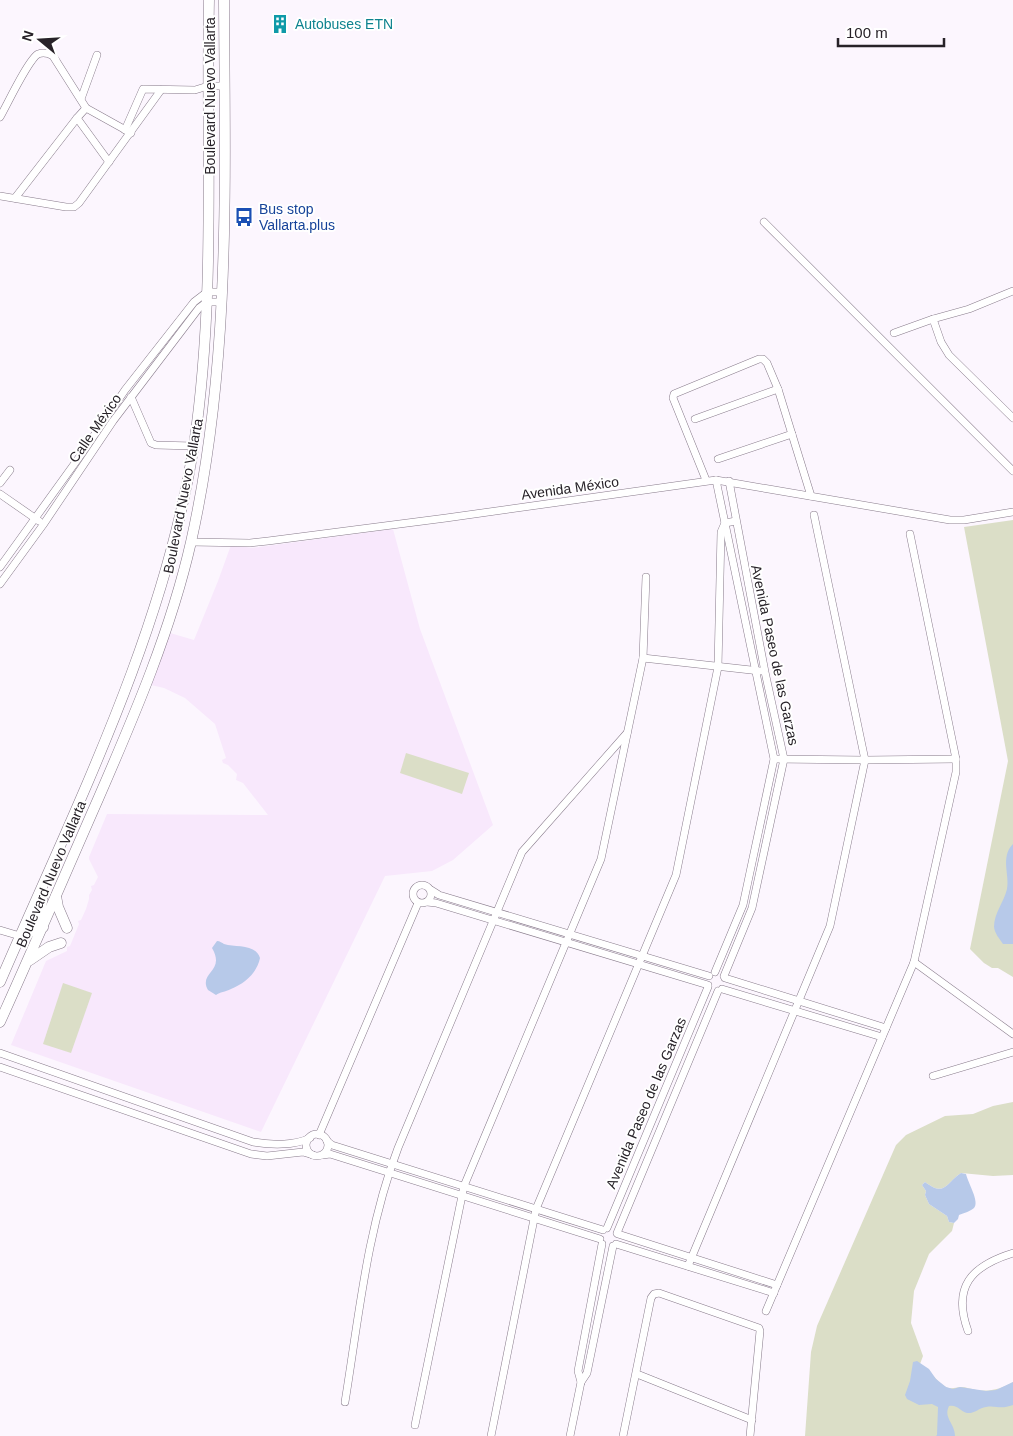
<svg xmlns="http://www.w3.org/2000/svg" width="1013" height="1436" font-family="Helvetica,sans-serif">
  <rect width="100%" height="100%" fill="#fcf6fe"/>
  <polygon fill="#f8e8fc" points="393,529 420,629 493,825 453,860 432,871 385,876 261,1132 11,1045 46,961 67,951 67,947 70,946 79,924 78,921 81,920 86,909 89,899 89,895 92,890 91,886 94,885 98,877 89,859 89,857 107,814 268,815 243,783 236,780 237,774 228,765 223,763 222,760 226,758 215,724 185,698 164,688 151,685 170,633 194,640 218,581 231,545 253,548"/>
  <g fill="#dbdec7">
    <polygon points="1013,520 1013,977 998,968 992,968 984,963 970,949 1008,761 964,527"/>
    <polygon points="406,753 469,773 462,794 400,773"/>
    <polygon points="63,983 92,993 71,1053 43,1044"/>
    <path d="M1013 1102V1175L993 1176 961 1173C945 1184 945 1197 925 1182L922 1185 926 1191 925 1195 929 1204 947 1216 949 1222 954 1223 952 1231 929 1254 914 1291 911 1323 923 1356 920 1364C931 1370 936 1382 946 1387 952 1390 955 1387 961 1387 966 1387 971 1389 976 1390 990 1392 1001 1389 1013 1382V1436H805L811 1352 817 1326 896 1145 906 1135 945 1116 973 1114 993 1106Z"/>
  </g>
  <g fill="#b7c9e9">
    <path d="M1013 844V944H1003C999 938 995 934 994 927 994 913 1004 902 1007 889 1010 875 1000 857 1013 844Z"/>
    <path d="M217 941C220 941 222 943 224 944 236 948 255 943 260 958 257 973 245 983 231 989 225 992 220 992 216 995L208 990C198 972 226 972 212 948Z"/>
    <path d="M961 1173 966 1174C968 1183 980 1202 974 1208 971 1211 964 1213 959 1215L958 1219 954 1223 949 1222 947 1216 929 1204 925 1195 926 1191 922 1185 925 1182C945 1197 945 1184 961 1173Z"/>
    <path d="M917 1361 929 1369 936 1379 946 1387 953 1389 960 1387 986 1391 996 1390 1013 1382V1405C1000 1410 996 1405 986 1407 979 1408 974 1414 967 1413 960 1411 957 1404 949 1406 943 1418 955 1423 955 1436H936L937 1435 938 1407 932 1404 919 1405 907 1399 905 1395 910 1381 913 1362Z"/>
  </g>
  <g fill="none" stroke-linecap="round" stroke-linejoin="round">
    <g stroke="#887b8b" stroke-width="8">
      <g id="minor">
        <polyline points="81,99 97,55"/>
        <path d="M0 117C7 105 28 60 38 54 44 52 48 53 53 56L86 108 131 133"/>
        <polyline points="77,118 109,162"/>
        <polyline points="125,130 143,89 195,90 208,86 224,86"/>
        <polyline points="0,196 66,207 74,207 79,203 161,90"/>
        <polyline points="15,198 77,118 86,108"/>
        <polyline points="764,222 1013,471"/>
        <polyline points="933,319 941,342 949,355 1013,418"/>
        <polyline points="894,333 933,319 969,309 1013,291"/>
        <polyline points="131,397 151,443 156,445 193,446"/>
        <polyline points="695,419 778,389"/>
        <polyline points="718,459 792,434"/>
        <polyline points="706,480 673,398 674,394 759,359 763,359 767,363 778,389 811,496"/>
        <polyline points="0,483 10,470"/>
        <polyline points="0,494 39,521"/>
        <polyline points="191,542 250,543 268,541 446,518 716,480 950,520 964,520 1013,512"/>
        <polyline points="0,567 80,456 125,390 194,302 207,292 223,292"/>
        <polyline points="0,584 43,525 113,421 199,308 207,302 222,302"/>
        <polyline points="643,658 760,671"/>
        <polyline points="774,759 865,760 956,759"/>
        <circle cx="422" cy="894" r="9"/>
        <polyline points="431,890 439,895 709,976"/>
        <polyline points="427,902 436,903 708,985"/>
        <polyline points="0,930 20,936"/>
        <polyline points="914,962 1013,1034"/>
        <polyline points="715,972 743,905 774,759 716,480"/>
        <polyline points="724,976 752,908 784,759 765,672 729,481"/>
        <polyline points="725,978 886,1028"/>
        <polyline points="722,989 882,1037"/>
        <path d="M0 1053 253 1142C270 1145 294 1146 310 1138"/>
        <polyline points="0,1067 251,1154 267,1156 303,1152 313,1155"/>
        <polyline points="933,1076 1013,1052"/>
        <circle cx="317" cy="1145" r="11"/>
        <polyline points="319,1135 418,903"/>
        <polyline points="327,1141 332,1145 603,1230"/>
        <polyline points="323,1155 330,1154 600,1239"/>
        <polyline points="607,1228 708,987"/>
        <polyline points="617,1233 718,991"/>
        <polyline points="618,1234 777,1285"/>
        <polyline points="616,1244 774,1293"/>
        <polyline points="688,1266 830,926 865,760 814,515"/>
        <polyline points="766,1311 914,962 956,772 956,759 910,534"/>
        <path d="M968 1331C952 1287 971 1266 1013 1253"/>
        <polyline points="637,1374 752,1420"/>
        <polyline points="581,1382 578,1371 602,1244"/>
        <path d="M345 1402C359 1316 367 1229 398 1148L522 852 627 733"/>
        <polyline points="415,1425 464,1186 601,859 643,658 646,577"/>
        <polyline points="491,1436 536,1209 676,875 718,667 721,532 725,523 736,521"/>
        <polyline points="570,1436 581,1382 587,1373 613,1246"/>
        <polyline points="623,1436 651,1298 654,1294 659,1293 759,1328 760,1331 750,1436"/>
      </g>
    </g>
    <g stroke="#887b8b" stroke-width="11">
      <g id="secondary">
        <polyline points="56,896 58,907 67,928"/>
        <polyline points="20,936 43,927 40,915 43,895"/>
        <polyline points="30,960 49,947 61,943"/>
        <path d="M0 982C75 808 164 634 194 445 216 297 206 148 209 0"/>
        <path d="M0 1022C34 947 66 872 99 797 135 714 171 630 191 542 231 364 225 181 224 0"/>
      </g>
    </g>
    <use href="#minor" stroke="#fff" stroke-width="7"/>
    <use href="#secondary" stroke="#fff" stroke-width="10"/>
  </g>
  <defs>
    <g id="building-bare" transform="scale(1.5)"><path d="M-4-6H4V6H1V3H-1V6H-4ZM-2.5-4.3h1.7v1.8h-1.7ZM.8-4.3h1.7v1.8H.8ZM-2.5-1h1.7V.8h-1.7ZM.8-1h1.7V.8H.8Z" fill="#0f9aa8" stroke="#fff" stroke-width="2.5" paint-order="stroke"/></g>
    <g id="bus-bare" transform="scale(1.5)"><path d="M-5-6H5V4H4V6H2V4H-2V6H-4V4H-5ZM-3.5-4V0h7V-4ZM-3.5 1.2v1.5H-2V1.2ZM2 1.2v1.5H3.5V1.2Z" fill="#1a4fb4" stroke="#fff" stroke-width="2.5" paint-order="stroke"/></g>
  </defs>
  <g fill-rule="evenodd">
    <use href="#building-bare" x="280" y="24"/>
    <use href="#bus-bare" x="244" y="217"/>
  </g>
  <g text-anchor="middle" stroke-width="4" stroke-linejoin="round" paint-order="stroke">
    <g font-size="14" fill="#0d838f" stroke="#fff" text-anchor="start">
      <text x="295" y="29">Autobuses ETN</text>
    </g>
    <g font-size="14" fill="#272228" stroke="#fff">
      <text transform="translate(210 96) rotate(-90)" y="5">Boulevard Nuevo Vallarta</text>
      <text transform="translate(95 428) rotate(-55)" y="5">Calle México</text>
      <text transform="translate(570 488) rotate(-8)" y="5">Avenida México</text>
      <text transform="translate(183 496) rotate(-79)" y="5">Boulevard Nuevo Vallarta</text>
      <text transform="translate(775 655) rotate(78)" y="5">Avenida Paseo de las Garzas</text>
      <text transform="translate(51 874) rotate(-67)" y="5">Boulevard Nuevo Vallarta</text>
      <text transform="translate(646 1103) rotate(-67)" y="5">Avenida Paseo de las Garzas</text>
    </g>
    <g font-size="14" fill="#164399" stroke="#fff" text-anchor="start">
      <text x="259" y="214">Bus stop<tspan x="259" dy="16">Vallarta.plus</tspan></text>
    </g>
  </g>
  <g transform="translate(40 40) rotate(288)" stroke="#ffffff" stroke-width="4" paint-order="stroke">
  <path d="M0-4L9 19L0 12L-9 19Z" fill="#272228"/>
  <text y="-8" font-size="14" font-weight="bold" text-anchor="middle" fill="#272228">N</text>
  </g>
  <path d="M838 38v8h106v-8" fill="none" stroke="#272228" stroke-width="2.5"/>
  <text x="846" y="38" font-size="15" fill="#272228" stroke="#ffffff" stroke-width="4" paint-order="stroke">100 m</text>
</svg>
